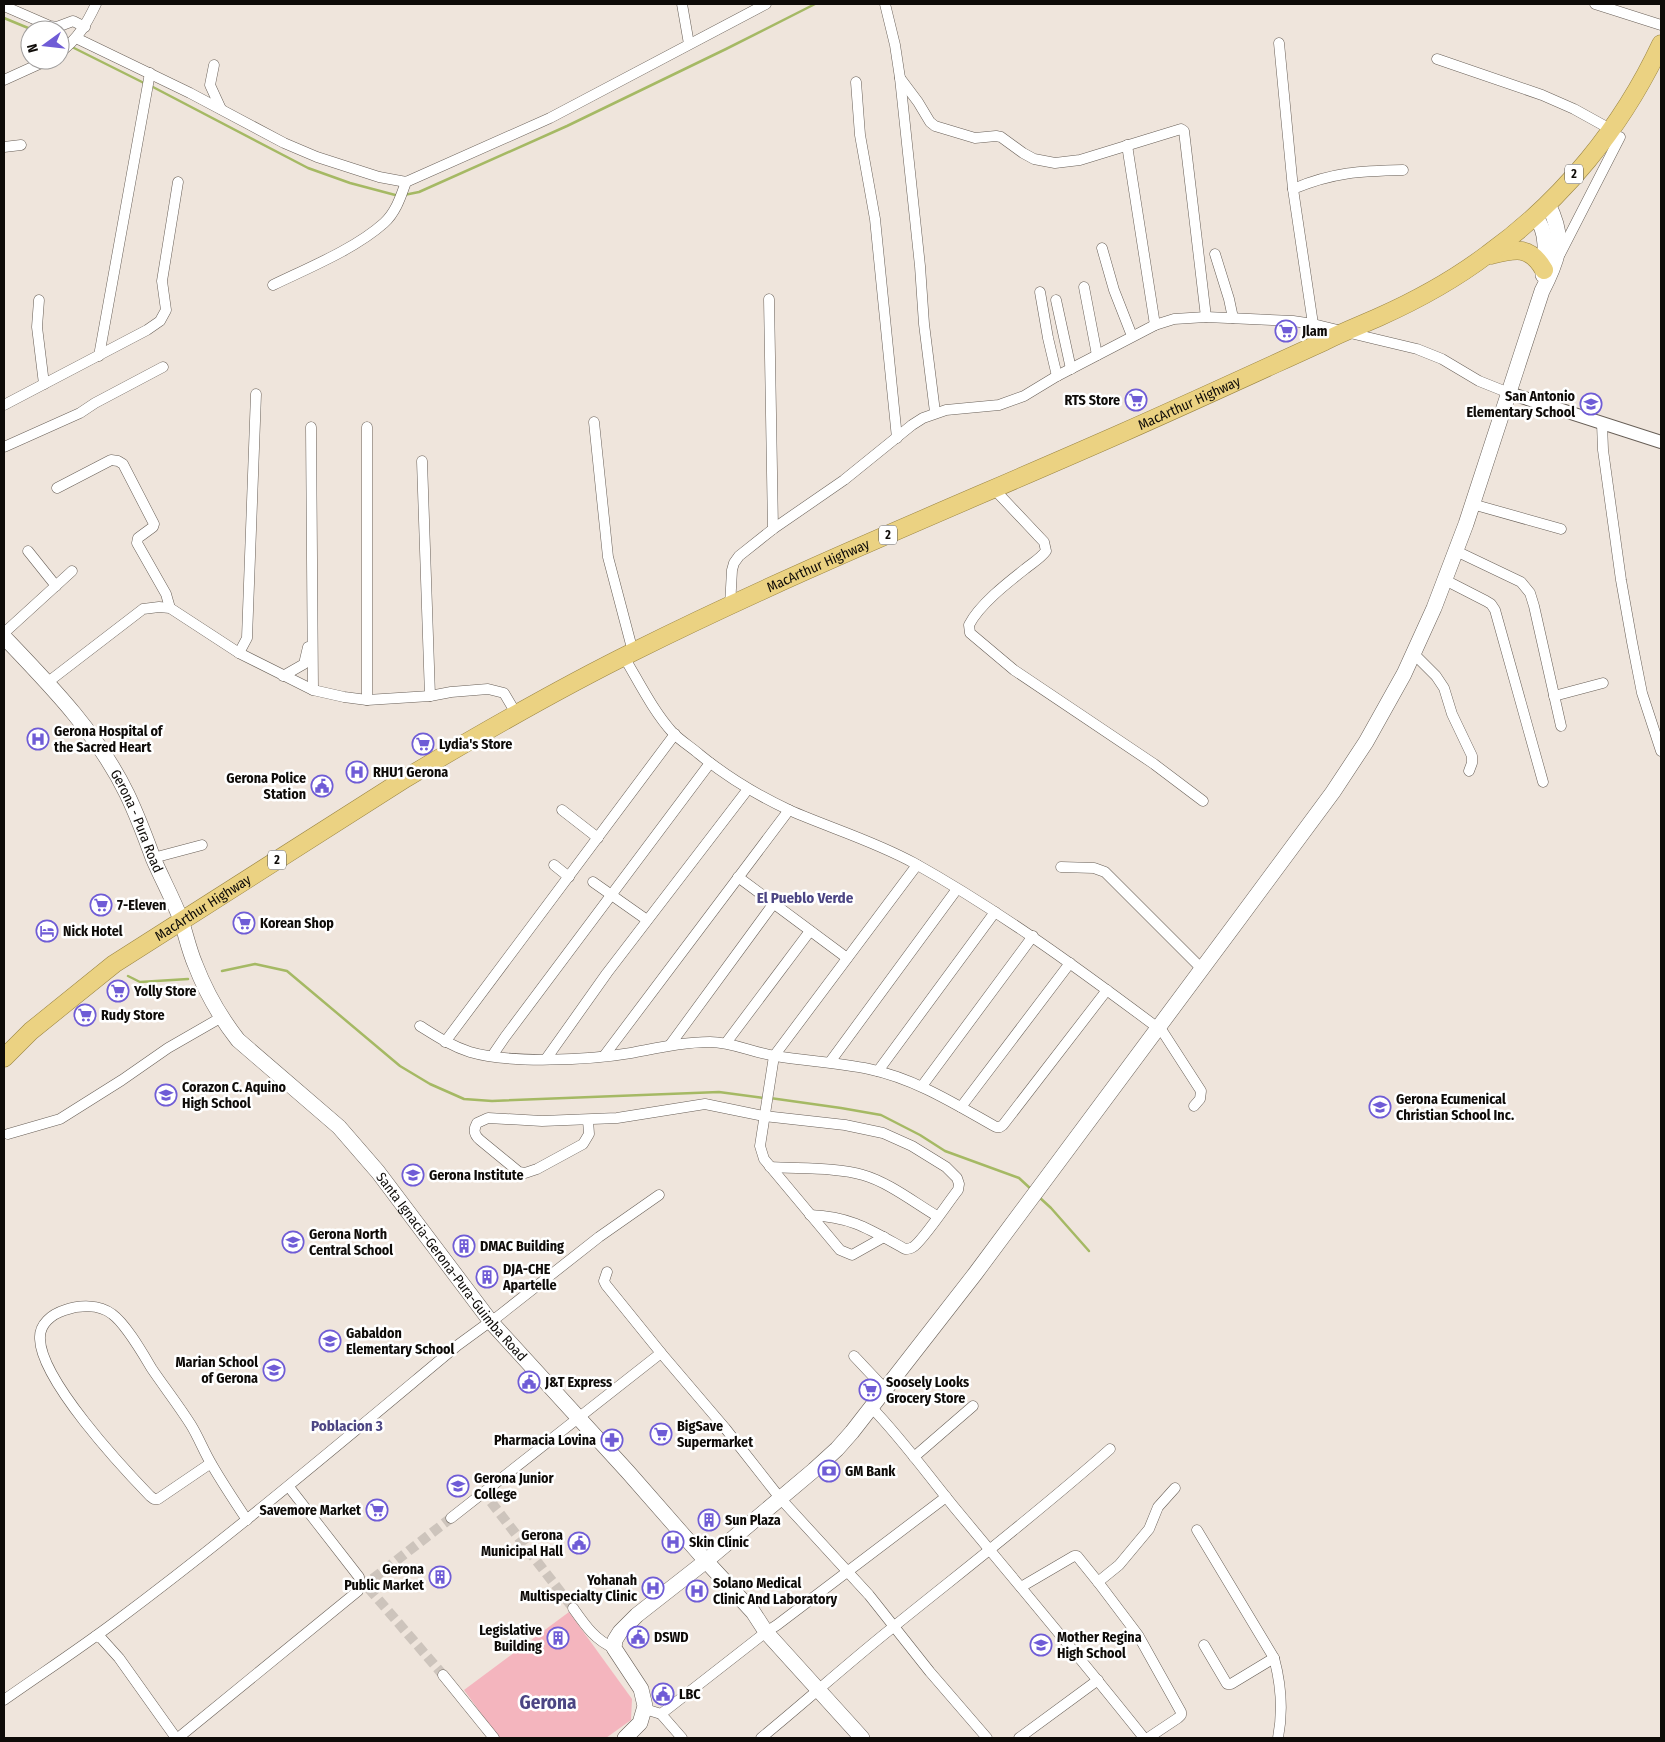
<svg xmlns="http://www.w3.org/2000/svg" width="1665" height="1742" font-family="'Fira Sans Condensed',sans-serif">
  <rect width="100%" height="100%" fill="#efe5dc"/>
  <polygon fill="#f4b5be" points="569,1612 632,1699 631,1720 606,1738 499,1738 464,1690"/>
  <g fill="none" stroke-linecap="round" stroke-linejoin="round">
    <g stroke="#a5b964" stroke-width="2.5">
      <polyline points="4,18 33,30"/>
      <polyline points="70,46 146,84"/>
      <polyline points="151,86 308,168 350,183 399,196"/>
      <polyline points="404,195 419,192 567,126 726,49 815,4"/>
      <polyline points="222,971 255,964 287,971 400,1066 430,1084 464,1099 492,1101 719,1092 764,1098"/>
      <polyline points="128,976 140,982 188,979"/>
      <polyline points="770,1098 841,1108 881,1115 920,1135 945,1151 1019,1178 1032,1190"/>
      <polyline points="1039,1197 1051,1208 1089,1251"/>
    </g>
    <g stroke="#cdc4bc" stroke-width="10" stroke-dasharray="10 5" stroke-linecap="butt">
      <polyline points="491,1502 573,1608"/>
      <polyline points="359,1577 443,1675"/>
      <polyline points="361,1588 451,1518"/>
    </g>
    <g stroke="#685f57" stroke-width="11">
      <g id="minor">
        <polyline points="682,4 689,44"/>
        <polyline points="885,4 895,45 900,78 920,266 924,324 935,412"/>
        <polyline points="1595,4 1661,25"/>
        <polyline points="4,6 50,26 57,27 73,21 85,27"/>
        <polyline points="76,38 190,93 284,143 317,157 379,177 406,182 550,118 766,4"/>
        <polyline points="1279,43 1293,189 1313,324"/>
        <path d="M60 52C78 39 87 23 96 4"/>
        <polyline points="1437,59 1542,95 1574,109 1612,130"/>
        <polyline points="214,65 210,85 221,109"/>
        <polyline points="900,78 918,102 930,122 935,126 975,138 996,136 1001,137 1023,153 1034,159 1055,163 1080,160 1181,129 1184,131 1206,317"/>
        <polyline points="4,80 48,60"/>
        <polyline points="856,82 860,135 875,219 897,438"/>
        <polyline points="1127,145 1155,325"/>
        <polyline points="4,147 21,145"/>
        <path d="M1293 189C1333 172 1361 171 1403 170"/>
        <polyline points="1102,248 1114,290 1132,336"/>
        <polyline points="1215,254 1229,299 1233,318"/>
        <polyline points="1560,254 1620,137"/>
        <path d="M273 285C308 268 355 249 384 223 396 212 401 196 406 182"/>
        <polyline points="1084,287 1097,355"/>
        <polyline points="1040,292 1048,338 1057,376"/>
        <polyline points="769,299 773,529"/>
        <polyline points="39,300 37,327 44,384"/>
        <polyline points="1056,300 1071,369"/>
        <polyline points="99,356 150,73"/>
        <polyline points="4,405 147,330 160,321 166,310 162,281 178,182"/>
        <polyline points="594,422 608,557 633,652"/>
        <polyline points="1602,423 1603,450 1621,580 1632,642 1642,693 1661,751"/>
        <polyline points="311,427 313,690"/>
        <polyline points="4,447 80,413 95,403 163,367"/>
        <polyline points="422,461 430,696"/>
        <polyline points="57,488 111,460 118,461 123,464 154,524 153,527 138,538 137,543 166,594 170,608"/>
        <path d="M994 489 1044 542 1046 551C1040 559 1032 563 1025 569 1007 583 979 605 969 625L970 633 1014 670 1154 764 1203 801"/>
        <polyline points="1472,504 1561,529"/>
        <polyline points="28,551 56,586"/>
        <polyline points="1456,551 1521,582 1530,593 1534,606 1561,726"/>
        <polyline points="1445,580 1486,601 1491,604 1495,610 1543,782"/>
        <polyline points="730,606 732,570 734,563 739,556 773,529 844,480 912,425 923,418 946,410 999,405 1024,396 1057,376 1155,325 1174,319 1206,317 1293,321 1313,324 1375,339 1417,349 1442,359 1479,381 1509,393"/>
        <polyline points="4,633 72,571"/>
        <polyline points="239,653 247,638 256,394"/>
        <polyline points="1414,654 1436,676 1444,688 1452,714 1472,756 1472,763 1469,771"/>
        <path d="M624 657C639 682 653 711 673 733 681 741 691 747 699 754 727 777 757 795 789 810 830 828 874 841 914 863 1000 911 1079 969 1158 1028"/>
        <polyline points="283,676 304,664 308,647"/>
        <polyline points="48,682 143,609 159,607 170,608 239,653 313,690 344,697 367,700 430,696 451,692 488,689 504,693 517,715"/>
        <polyline points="1554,696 1603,683"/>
        <polyline points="367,700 367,427"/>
        <polyline points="562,810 598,838"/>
        <polyline points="153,858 202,845"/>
        <polyline points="554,865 569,877"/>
        <polyline points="1061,867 1094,868 1105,872 1202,969"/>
        <polyline points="738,877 847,958"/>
        <polyline points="593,882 647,920"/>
        <path d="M420 1026C436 1036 451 1046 470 1052 511 1064 589 1060 631 1053 658 1048 683 1042 710 1042 733 1042 753 1053 776 1056 807 1061 838 1063 869 1069 916 1079 955 1104 996 1127H1000L1003 1125 1107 990"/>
        <polyline points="1159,1026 1201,1091 1200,1099 1194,1106"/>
        <polyline points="445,1042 675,734"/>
        <polyline points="726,1043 810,931"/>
        <polyline points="670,1045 774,903"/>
        <polyline points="492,1056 505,1037 710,763"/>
        <polyline points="604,1056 789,810"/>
        <polyline points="546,1059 607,973 748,789"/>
        <polyline points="830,1062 957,889"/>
        <polyline points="878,1071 995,912"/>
        <polyline points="922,1086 1033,936"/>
        <polyline points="961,1107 1070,963"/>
        <path d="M588 1120 589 1134 583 1144 537 1169 525 1173 519 1172 480 1140C474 1135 473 1130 477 1123L488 1118 542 1121 617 1118 705 1104 764 1116 845 1125 883 1133 912 1146 946 1167 957 1178 959 1184 958 1190C949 1201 922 1242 913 1247 910 1249 909 1249 905 1249 869 1229 852 1217 810 1215"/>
        <polyline points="8,1134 60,1119 122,1080 168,1048 222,1017"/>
        <path d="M770 1167C797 1169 838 1167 863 1175 888 1182 915 1203 937 1216"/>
        <polyline points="884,1237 852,1255 840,1250 764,1159 760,1146 774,1056 917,865"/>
        <polyline points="607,1272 604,1281 606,1285 661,1353 725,1428 780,1498 869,1595 930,1672 987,1738"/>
        <polyline points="854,1356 886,1390"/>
        <path d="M872 1408C902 1439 927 1474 954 1507 1018 1584 1082 1660 1144 1738"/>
        <polyline points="914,1457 973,1406"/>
        <path d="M211 1463 158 1499H154L150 1496C121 1466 41 1380 40 1339 39 1324 52 1314 65 1310 79 1305 99 1304 112 1314 126 1324 143 1354 152 1369 165 1388 179 1406 191 1425 199 1438 204 1452 212 1465 223 1484 235 1502 247 1520"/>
        <polyline points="289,1487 359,1577"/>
        <polyline points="451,1518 661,1353"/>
        <path d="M1197 1530 1274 1658C1281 1684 1283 1712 1278 1738"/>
        <polyline points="1098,1582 1119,1565 1149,1529 1158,1507 1175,1488"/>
        <polyline points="1021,1587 1074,1556 1077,1556 1098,1582 1138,1635 1181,1712 1181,1715 1178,1718 1148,1738"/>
        <path d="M573 1608C585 1625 595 1640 614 1648"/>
        <polyline points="96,1636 101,1638 119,1658 176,1738"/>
        <polyline points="1204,1645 1227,1684 1231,1684 1274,1658"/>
        <polyline points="443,1675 494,1738"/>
        <path d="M4 1700C41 1674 79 1649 115 1622 233 1534 345 1439 458 1345L484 1326 491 1322 599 1237 659 1195"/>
        <polyline points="645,1709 661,1714 682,1738"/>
        <polyline points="661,1714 766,1632 777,1625 946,1497"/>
        <polyline points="178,1738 358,1591"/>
        <path d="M761 1738C805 1702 847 1664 892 1628 965 1569 1039 1512 1110 1449"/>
        <polyline points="1019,1738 1098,1680"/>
      </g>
    </g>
    <g stroke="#685f57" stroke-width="14">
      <polyline id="tertiary" points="1509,393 1661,442"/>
    </g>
    <g stroke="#685f57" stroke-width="16">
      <g id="secondary">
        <path d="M1535 217C1549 231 1545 258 1543 275"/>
        <path id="s1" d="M4 637C50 685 98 734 127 794 137 815 145 836 153 858 162 879 173 899 181 920 186 935 189 950 195 964 205 990 220 1017 238 1040L339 1127 378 1172 491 1322 628 1472 706 1561 753 1612 766 1632 862 1738"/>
        <path d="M625 1738 640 1723 645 1706 641 1689 614 1648 615 1640 620 1632 637 1615 706 1561 814 1470 837 1449 852 1432 975 1274 1239 919 1333 792 1366 742 1404 674 1434 608 1466 524 1542 291C1559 258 1566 239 1548 204"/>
      </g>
    </g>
    <g stroke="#9a8543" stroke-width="19">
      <g id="trunk">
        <path d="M1491 255C1515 249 1530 245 1544 270"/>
        <path id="s2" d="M4 1058 31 1031 114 964 406 778C480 734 556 690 633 652 793 572 959 505 1122 433 1190 403 1257 372 1325 341 1343 332 1361 325 1379 317 1417 300 1455 279 1488 254 1563 200 1622 127 1661 44"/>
      </g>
    </g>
    <use href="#minor" stroke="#fff" stroke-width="10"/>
    <use href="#tertiary" stroke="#fff" stroke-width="12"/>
    <use href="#secondary" stroke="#fff" stroke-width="15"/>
    <use href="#trunk" stroke="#ebd282" stroke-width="18"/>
  </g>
  <defs>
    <g id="supermarket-ring" transform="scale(1.125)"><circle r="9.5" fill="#fff" stroke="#6f5cd6" stroke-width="1.5"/><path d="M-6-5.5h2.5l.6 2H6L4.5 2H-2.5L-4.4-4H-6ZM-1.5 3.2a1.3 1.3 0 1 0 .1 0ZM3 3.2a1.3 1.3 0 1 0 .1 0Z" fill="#6f5cd6"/></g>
    <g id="school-ring" transform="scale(1.125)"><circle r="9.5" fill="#fff" stroke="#6f5cd6" stroke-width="1.5"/><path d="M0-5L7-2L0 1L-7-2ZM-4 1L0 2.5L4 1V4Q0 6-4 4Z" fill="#6f5cd6"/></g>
    <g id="hospital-ring" transform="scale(1.125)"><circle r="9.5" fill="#fff" stroke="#6f5cd6" stroke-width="1.5"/><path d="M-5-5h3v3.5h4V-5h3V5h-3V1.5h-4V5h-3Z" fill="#6f5cd6"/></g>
    <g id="civic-ring" transform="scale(1.125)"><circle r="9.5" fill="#fff" stroke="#6f5cd6" stroke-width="1.5"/><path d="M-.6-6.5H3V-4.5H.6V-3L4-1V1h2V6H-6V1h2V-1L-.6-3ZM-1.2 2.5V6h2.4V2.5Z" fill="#6f5cd6"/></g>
    <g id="hotel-ring" transform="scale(1.125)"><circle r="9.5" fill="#fff" stroke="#6f5cd6" stroke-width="1.5"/><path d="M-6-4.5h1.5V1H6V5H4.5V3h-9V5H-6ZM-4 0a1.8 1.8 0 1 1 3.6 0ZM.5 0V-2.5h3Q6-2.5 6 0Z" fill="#6f5cd6"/></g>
    <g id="building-ring" transform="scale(1.125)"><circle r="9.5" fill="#fff" stroke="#6f5cd6" stroke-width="1.5"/><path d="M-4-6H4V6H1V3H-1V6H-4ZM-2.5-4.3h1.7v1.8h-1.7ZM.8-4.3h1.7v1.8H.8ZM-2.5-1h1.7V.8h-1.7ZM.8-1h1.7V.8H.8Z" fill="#6f5cd6"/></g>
    <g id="pharmacy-ring" transform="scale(1.125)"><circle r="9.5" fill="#fff" stroke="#6f5cd6" stroke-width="1.5"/><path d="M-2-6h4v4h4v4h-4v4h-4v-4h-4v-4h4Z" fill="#6f5cd6"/></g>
    <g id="bank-ring" transform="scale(1.125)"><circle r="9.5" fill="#fff" stroke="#6f5cd6" stroke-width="1.5"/><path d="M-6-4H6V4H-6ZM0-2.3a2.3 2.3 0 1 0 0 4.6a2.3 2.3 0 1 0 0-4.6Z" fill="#6f5cd6"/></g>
    <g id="university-ring" transform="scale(1.125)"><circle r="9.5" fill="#fff" stroke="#6f5cd6" stroke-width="1.5"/><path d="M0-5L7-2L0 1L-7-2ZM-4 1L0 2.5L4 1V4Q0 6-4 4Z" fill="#6f5cd6"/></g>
  </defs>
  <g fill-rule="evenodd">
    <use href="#supermarket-ring" x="1286" y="331"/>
    <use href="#supermarket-ring" x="1136" y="400"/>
    <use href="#school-ring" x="1591" y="404"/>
    <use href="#hospital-ring" x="38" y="739"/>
    <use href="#supermarket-ring" x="423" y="744"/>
    <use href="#hospital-ring" x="357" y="772"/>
    <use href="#civic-ring" x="322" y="786"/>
    <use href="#supermarket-ring" x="101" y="905"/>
    <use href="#supermarket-ring" x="244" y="923"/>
    <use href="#hotel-ring" x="47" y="931"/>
    <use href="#supermarket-ring" x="118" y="991"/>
    <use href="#supermarket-ring" x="85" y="1015"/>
    <use href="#school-ring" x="166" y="1095"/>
    <use href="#school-ring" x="1380" y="1107"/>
    <use href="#school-ring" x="413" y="1175"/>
    <use href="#school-ring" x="293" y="1242"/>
    <use href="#building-ring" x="464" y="1246"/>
    <use href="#building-ring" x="487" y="1277"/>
    <use href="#school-ring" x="330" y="1341"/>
    <use href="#school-ring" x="274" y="1370"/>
    <use href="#civic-ring" x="529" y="1382"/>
    <use href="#supermarket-ring" x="870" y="1390"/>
    <use href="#supermarket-ring" x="661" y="1434"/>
    <use href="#pharmacy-ring" x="612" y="1440"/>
    <use href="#bank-ring" x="829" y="1471"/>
    <use href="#university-ring" x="458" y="1486"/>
    <use href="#supermarket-ring" x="377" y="1510"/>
    <use href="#building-ring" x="709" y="1520"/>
    <use href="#hospital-ring" x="673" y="1542"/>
    <use href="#civic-ring" x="579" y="1543"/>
    <use href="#building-ring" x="440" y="1577"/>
    <use href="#hospital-ring" x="653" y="1588"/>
    <use href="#hospital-ring" x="697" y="1591"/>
    <use href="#civic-ring" x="638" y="1637"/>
    <use href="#building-ring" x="558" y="1638"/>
    <use href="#school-ring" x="1041" y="1645"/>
    <use href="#civic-ring" x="663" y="1694"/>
  </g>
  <g text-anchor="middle" stroke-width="5" stroke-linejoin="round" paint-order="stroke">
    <g fill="#fff" stroke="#565452" stroke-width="1">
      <rect x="1565" y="164.5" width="18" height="19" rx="4"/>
      <rect x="879" y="525.5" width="18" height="19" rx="4"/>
      <rect x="268" y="850.5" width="18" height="19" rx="4"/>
    </g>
    <g font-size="12" font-weight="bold" fill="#0e0b08">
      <text x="1574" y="178">2</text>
      <text x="888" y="539">2</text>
      <text x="277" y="864">2</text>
    </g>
    <g font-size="14" font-weight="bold" fill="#0e0b08" stroke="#fff" text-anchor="start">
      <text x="1302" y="336">Jlam</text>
      <text x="1575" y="401" text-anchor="end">San Antonio<tspan x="1575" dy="16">Elementary School</tspan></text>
      <text x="1120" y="405" text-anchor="end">RTS Store</text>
      <text x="54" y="736">Gerona Hospital of<tspan x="54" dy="16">the Sacred Heart</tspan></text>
      <text x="439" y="749">Lydia's Store</text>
      <text x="373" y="777">RHU1 Gerona</text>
      <text x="306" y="783" text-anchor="end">Gerona Police<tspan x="306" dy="16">Station</tspan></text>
      <text x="117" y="910">7-Eleven</text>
      <text x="260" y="928">Korean Shop</text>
      <text x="63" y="936">Nick Hotel</text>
      <text x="134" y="996">Yolly Store</text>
      <text x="101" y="1020">Rudy Store</text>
      <text x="182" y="1092">Corazon C. Aquino<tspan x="182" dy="16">High School</tspan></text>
      <text x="1396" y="1104">Gerona Ecumenical<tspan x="1396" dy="16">Christian School Inc.</tspan></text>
      <text x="429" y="1180">Gerona Institute</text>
      <text x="309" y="1239">Gerona North<tspan x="309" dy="16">Central School</tspan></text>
      <text x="480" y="1251">DMAC Building</text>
      <text x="503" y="1274">DJA-CHE<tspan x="503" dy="16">Apartelle</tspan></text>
      <text x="346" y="1338">Gabaldon<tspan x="346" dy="16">Elementary School</tspan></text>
      <text x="258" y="1367" text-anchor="end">Marian School<tspan x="258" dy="16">of Gerona</tspan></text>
      <text x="545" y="1387">J&amp;T Express</text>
      <text x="886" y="1387">Soosely Looks<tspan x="886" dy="16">Grocery Store</tspan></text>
      <text x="677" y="1431">BigSave<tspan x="677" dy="16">Supermarket</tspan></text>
      <text x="596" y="1445" text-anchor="end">Pharmacia Lovina</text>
      <text x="845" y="1476">GM Bank</text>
      <text x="474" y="1483">Gerona Junior<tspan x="474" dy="16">College</tspan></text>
      <text x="361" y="1515" text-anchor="end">Savemore Market</text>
      <text x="725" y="1525">Sun Plaza</text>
      <text x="563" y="1540" text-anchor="end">Gerona<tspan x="563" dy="16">Municipal Hall</tspan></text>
      <text x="689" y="1547">Skin Clinic</text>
      <text x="424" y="1574" text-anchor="end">Gerona<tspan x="424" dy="16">Public Market</tspan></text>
      <text x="637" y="1585" text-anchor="end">Yohanah<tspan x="637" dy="16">Multispecialty Clinic</tspan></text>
      <text x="713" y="1588">Solano Medical<tspan x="713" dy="16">Clinic And Laboratory</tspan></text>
      <text x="542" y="1635" text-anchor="end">Legislative<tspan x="542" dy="16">Building</tspan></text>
      <text x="654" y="1642">DSWD</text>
      <text x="1057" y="1642">Mother Regina<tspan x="1057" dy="16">High School</tspan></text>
      <text x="679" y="1699">LBC</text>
    </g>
    <g font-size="14" fill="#0e0b08" stroke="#fff">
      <text dy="5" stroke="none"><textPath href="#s2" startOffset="1360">MacArthur Highway</textPath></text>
      <text dy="5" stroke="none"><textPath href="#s2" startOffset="955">MacArthur Highway</textPath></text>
      <text dy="5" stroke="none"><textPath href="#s1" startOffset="229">Gerona - Pura Road</textPath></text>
      <text dy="5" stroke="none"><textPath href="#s2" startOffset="250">MacArthur Highway</textPath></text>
      <text dy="5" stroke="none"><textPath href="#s1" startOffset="784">Santa Ignacia-Gerona-Pura-Guimba Road</textPath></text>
    </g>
    <g font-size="15" font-weight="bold" fill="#4c4583" stroke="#fff">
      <text x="805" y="903">El Pueblo Verde</text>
      <text x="347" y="1431">Poblacion 3</text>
    </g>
    <g font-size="19" font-weight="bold" fill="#4c4583" stroke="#fff">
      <text x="548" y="1709">Gerona</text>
    </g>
  </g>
  <rect width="1665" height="1742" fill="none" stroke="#0e0b08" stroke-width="10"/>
  <g transform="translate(45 45) rotate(255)"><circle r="24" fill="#ffffff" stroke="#9f9d9c"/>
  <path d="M0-4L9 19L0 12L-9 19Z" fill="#6f5cd6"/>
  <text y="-8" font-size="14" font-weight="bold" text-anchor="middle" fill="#0e0b08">N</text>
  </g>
</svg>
